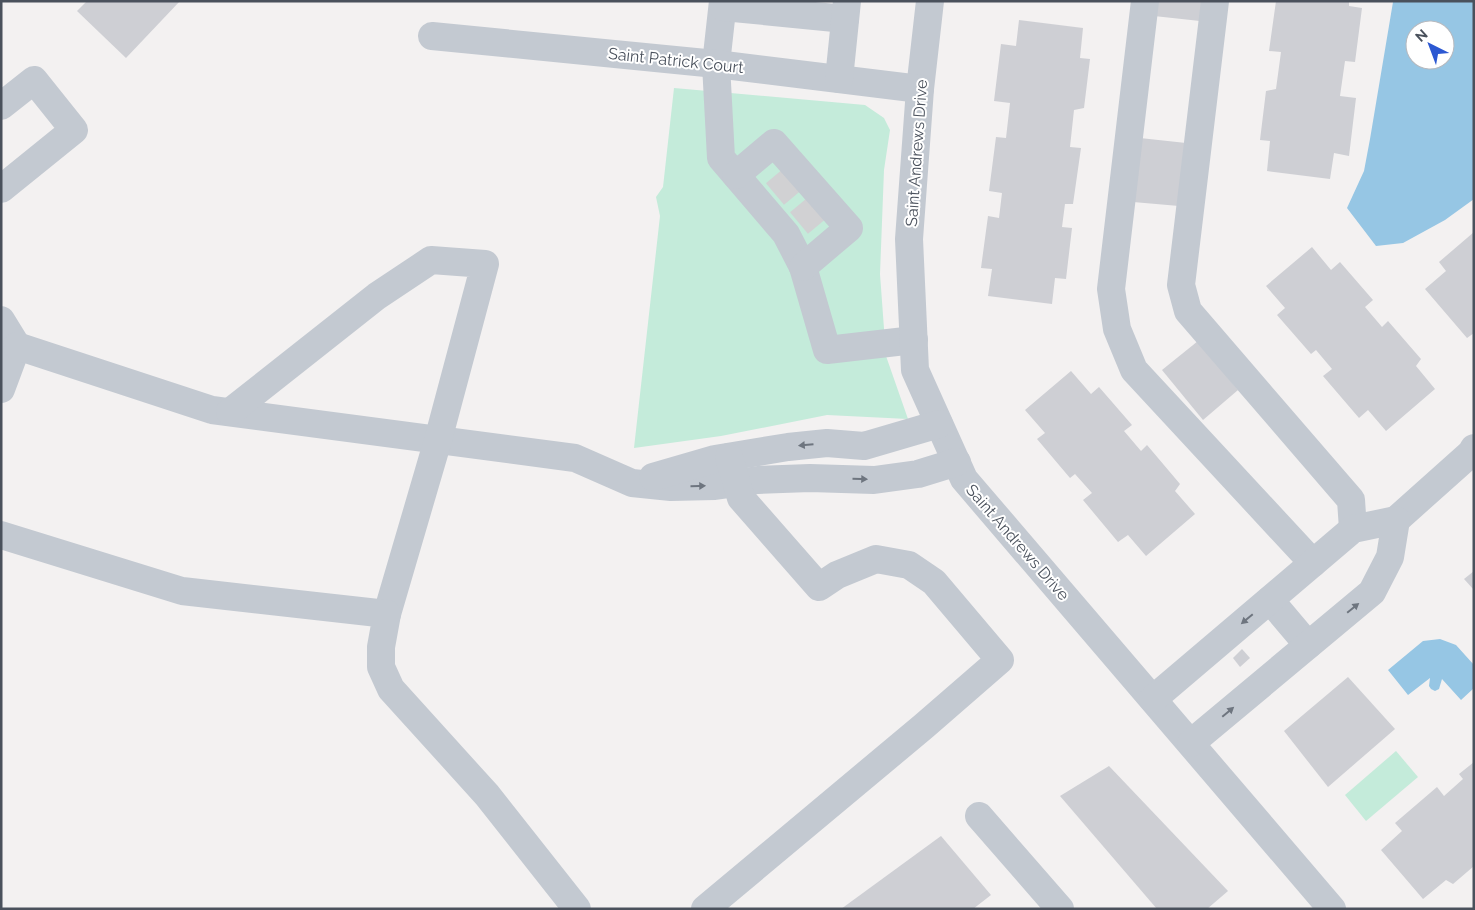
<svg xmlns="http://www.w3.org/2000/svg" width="1475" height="910" font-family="Raleway,sans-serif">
  <rect width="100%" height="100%" fill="#f3f1f1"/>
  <g fill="#c4ebda">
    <polygon points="674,88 865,105 884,118 890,130 884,170 880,274 886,356 908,419 827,415 721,436 634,448 660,216 656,197 663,187"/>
    <polygon points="1396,751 1418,777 1366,821 1345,795"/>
  </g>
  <g fill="#96c6e4" fill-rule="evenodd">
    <path d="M1474 1V199L1445 220 1403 243 1376 246 1347 208 1364 171 1370 139 1393 2ZM1415 30H1445V60H1415Z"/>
    <polygon points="1440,639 1456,645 1474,665 1474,688 1461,700 1442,679 1439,689 1435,691 1431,689 1429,686 1430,678 1408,695 1388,670 1423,641"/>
  </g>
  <g fill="#cecfd4">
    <polygon points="87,1 180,1 126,58 77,11"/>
    <polygon points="1156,1 1202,1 1200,21 1154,16"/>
    <polygon points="1276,1 1349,1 1349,6 1362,8 1355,62 1345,61 1340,96 1356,98 1349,156 1334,153 1330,179 1267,171 1270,141 1260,140 1266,91 1276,89 1281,52 1269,51"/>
    <polygon points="1019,20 1083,28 1080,58 1090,59 1084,108 1074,110 1070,147 1081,148 1073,204 1065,204 1062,227 1072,228 1066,279 1055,278 1052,304 988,296 992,269 981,268 988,216 999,218 1002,193 989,191 996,137 1006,138 1010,103 994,101 1001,44 1016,46"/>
    <polygon points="1140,138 1186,143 1179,206 1133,202"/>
    <polygon points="1474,232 1474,333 1467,338 1425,289 1446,271 1439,262"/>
    <polygon points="1312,247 1331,270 1340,262 1373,300 1365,307 1382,327 1388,321 1421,359 1416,366 1435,389 1386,431 1368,410 1359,418 1323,376 1332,369 1316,350 1311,354 1277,315 1285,308 1266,286"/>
    <polygon points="1198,341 1238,390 1203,420 1162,370"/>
    <polygon points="1071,371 1091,394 1099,387 1132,425 1124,431 1141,451 1147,445 1180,484 1175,491 1195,514 1146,556 1128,535 1118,542 1083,500 1092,493 1075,474 1070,478 1037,439 1045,433 1025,410"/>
    <polygon points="1474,571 1474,590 1464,579"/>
    <polygon points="1242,649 1250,658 1240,667 1233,658"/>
    <polygon points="1348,677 1395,729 1328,787 1284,731"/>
    <polygon points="1474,762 1474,866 1453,884 1446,880 1423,899 1381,850 1402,831 1395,823 1437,787 1444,796 1463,779 1459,774"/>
    <polygon points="1109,766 1228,891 1207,909 1157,909 1060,796"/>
    <polygon points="941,836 991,895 973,909 841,909"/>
  </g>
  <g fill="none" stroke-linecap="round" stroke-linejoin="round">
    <g stroke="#d1d1d3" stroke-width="28" stroke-dasharray="28 14" stroke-linecap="butt">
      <polyline points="775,194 794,178"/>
      <polyline points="799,223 817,208"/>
    </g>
    <g stroke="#c3c9d1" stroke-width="28">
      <polyline points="723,1 716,64 721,158 786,234 803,267 827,350 914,340"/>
      <polyline points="930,1 920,89 909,239 915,370 964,479 1332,909"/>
      <polyline points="1145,1 1111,289 1117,329 1134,370 1313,563"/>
      <polyline points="1215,1 1181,285 1188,311 1351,500 1353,529"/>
      <polyline points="723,7 845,19"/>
      <polyline points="432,36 716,64 920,89"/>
      <polyline points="839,79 847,1"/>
      <polyline points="1,106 34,80 74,130 1,189"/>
      <polyline points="736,175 774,143 849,228 803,267"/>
      <polyline points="1,320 17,346 1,389"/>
      <polyline points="17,346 212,410 575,458 632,483 671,487 715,486 758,480 810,478 874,480 918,474 957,462"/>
      <polyline points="230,412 377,296 431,260 485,264 438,440 387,614"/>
      <polyline points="653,477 715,459 788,447 827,443 864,446 939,424"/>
      <polyline points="1396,520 1471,453 1474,448"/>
      <polyline points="1,535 182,591 387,614 381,647 381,667 391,689 487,795 577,909"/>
      <polyline points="1270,600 1308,645"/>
      <polyline points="1153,699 1353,529 1396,520 1390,557 1372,592 1191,743"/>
      <polyline points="979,816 1060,909"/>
      <polyline points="705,909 924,726 1000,660 934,582 909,565 876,559 837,575 819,587 741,498 729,457"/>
    </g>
  </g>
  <defs><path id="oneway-solid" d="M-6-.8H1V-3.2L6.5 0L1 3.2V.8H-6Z" transform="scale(1.25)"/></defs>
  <g fill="#6e757f">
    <use href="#oneway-solid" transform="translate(806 445) rotate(175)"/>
    <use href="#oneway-solid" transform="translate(860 479) rotate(2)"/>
    <use href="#oneway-solid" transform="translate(698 486) rotate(-1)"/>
    <use href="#oneway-solid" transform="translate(1353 608) rotate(-39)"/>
    <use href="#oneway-solid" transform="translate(1247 619) rotate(140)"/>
    <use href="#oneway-solid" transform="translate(1228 712) rotate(-40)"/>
  </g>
  <g text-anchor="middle" stroke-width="4" stroke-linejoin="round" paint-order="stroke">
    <g font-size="16" fill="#4a515c" stroke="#fff">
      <text transform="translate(676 60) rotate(6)" y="6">Saint Patrick Court</text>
      <text transform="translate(916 153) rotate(-86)" y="6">Saint Andrews Drive</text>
      <text transform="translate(1018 542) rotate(49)" y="6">Saint Andrews Drive</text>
    </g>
  </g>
  <rect width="1475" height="910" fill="none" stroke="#4a515c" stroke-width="5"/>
  <g transform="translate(1430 45) rotate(318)"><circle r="24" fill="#ffffff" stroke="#b7b9be"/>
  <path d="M0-4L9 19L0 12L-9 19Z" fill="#2c58d2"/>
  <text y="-8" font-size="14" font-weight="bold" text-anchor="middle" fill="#4a515c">N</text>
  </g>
</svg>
